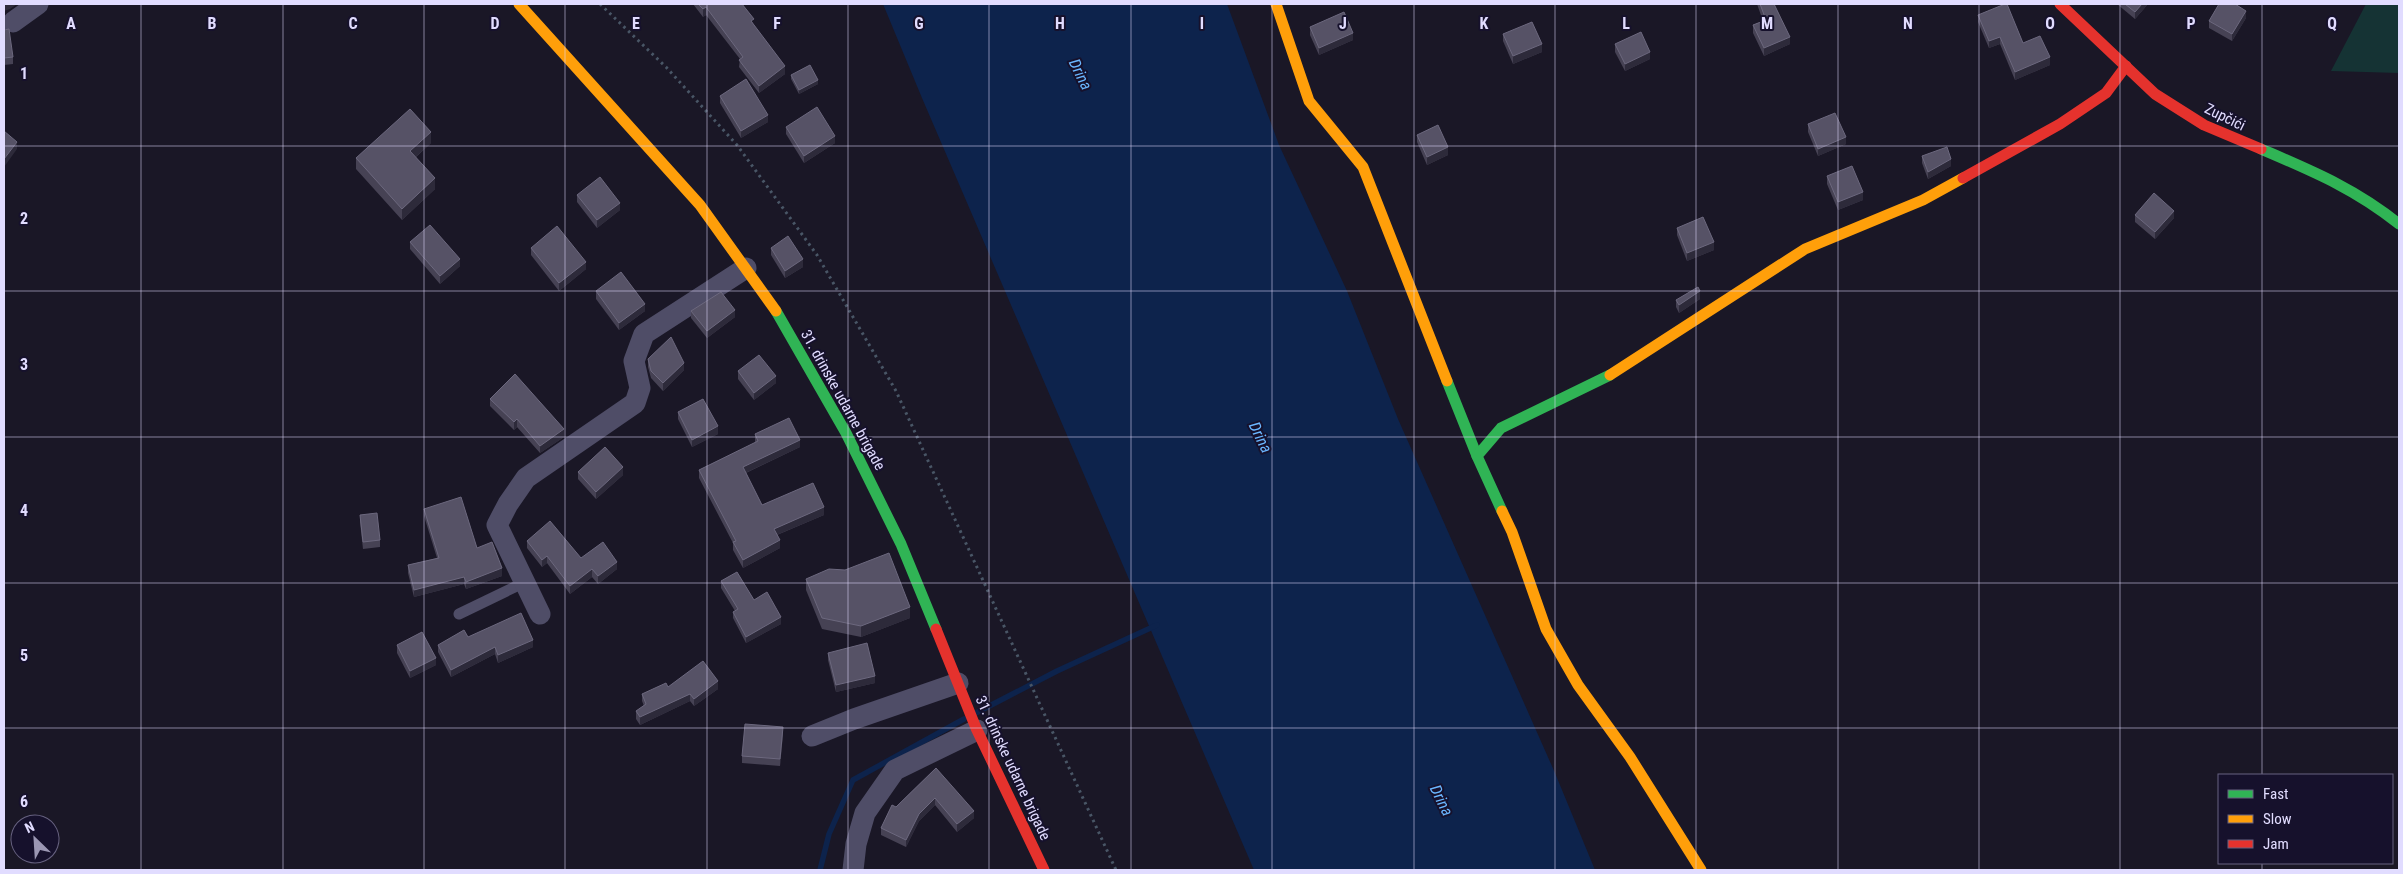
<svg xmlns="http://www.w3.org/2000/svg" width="2403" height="874" font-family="'Roboto Condensed',sans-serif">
  <rect width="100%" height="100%" fill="#1a1726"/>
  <polygon fill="#153334" points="2366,4 2399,4 2399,73 2331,71"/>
  <polygon fill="#0d234c" points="883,4 1227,4 1279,145 1347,291 1398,419 1555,773 1595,870 1254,870 922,98"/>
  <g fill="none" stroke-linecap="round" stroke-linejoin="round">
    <g stroke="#0d234c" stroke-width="5.5">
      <polyline points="976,713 1057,671 1157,625"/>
      <polyline points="820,870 829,834 853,780 964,719"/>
    </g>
    <polyline stroke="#495666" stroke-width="3" stroke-dasharray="2.5 4" stroke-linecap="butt" points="600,4 666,67 737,145 817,255 896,391 1116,870"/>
    <polyline stroke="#4f4d67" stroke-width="11" points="459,614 525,582"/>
    <g stroke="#4f4d67" stroke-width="21">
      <polyline points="13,22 38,4"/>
      <polyline points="540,614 497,525 508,504 526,478 635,403 640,388 634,361 644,334 746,268"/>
      <polyline points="812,736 854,719 958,683"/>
      <polyline points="853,870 856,844 865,813 895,770 977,730"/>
    </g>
    <g stroke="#30b455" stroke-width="11">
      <path d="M2261 149C2312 171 2354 188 2399 224"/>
      <polyline points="776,311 846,433 901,544 936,629"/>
      <polyline points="1447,381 1477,456"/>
      <polyline points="1502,511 1477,456 1501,428 1610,375"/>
    </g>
    <g stroke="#ff9f0a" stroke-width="11">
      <polyline points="519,4 700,205 776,311"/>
      <polyline points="1276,4 1309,101 1363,167 1447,381"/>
      <polyline points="1610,375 1805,249 1923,200 1963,178"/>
      <polyline points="1502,511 1512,532 1546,629 1578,685 1630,757 1701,870"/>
    </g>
    <g stroke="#e5322d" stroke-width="11">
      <polyline points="2060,4 2155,94 2204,125 2261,149"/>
      <polyline points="1963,178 2060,124 2106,93 2126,66"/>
      <polyline points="936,629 976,728 1044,870"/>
    </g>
  </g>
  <g fill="#464254">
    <polygon points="693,4 742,4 754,25 785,74 759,93 739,67 740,59 706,15 703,17"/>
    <polygon points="1757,4 1774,4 1790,44 1764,56 1753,33 1753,25 1763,21"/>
    <polygon points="2117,4 2148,4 2135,19"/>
    <polygon points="1978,15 2023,43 2050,65 2015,80 2000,44 1989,48 1978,22"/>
    <polygon points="2246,18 2232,41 2209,28 2209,21"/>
    <polygon points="1310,27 1353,40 1319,55 1310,35"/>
    <polygon points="4,30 13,57 13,64 4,65"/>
    <polygon points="1503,34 1542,52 1513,64 1503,41"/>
    <polygon points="1615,44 1650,59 1625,71 1615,52"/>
    <polygon points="791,75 818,84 799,94 791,79"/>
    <polygon points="720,96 768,122 741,138 720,103"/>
    <polygon points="1808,124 1846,144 1818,156 1808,132"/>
    <polygon points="786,127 835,143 804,163 786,134"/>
    <polygon points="1417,135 1448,155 1427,165 1417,142"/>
    <polygon points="431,143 416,157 435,189 402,220 356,169 356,158"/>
    <polygon points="1922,156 1951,166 1928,179 1922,163"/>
    <polygon points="1827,176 1863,200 1838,210 1827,184"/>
    <polygon points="577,195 620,210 597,228 577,202"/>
    <polygon points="2135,215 2174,218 2155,239 2135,222"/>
    <polygon points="1677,228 1714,250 1687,261 1677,235"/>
    <polygon points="410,242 460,266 440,284 410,249"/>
    <polygon points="531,248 586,269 559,291 531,255"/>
    <polygon points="771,248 803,267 785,278 771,255"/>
    <polygon points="596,291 645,311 619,330 596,299"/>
    <polygon points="1700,299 1679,313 1676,307 1676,300"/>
    <polygon points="691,311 735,317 707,338 691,318"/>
    <polygon points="648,359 684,370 663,391 651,378 648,367"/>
    <polygon points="738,371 776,383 754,400 738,379"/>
    <polygon points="490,399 564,437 540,453 517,427 514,430 490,406"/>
    <polygon points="678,412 718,434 692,447 678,419"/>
    <polygon points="755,434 800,447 746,473 762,505 824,515 777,535 780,548 743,568 733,550 733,543 699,478 699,470 755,443"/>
    <polygon points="578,472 623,475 596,499 578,479"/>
    <polygon points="424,509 477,548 502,576 466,589 464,584 414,597 408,573 408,565 437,558 424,516"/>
    <polygon points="360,515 380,540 380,547 363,549 360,522"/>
    <polygon points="527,541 581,558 617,569 598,584 592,577 570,594 547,563 542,567 527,548"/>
    <polygon points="806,579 910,618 861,637 822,629 806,590"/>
    <polygon points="721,581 754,600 781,624 746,643 733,618 733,612 735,611 721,588"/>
    <polygon points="468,637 533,647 498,663 495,654 451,677 438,652 438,645"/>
    <polygon points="397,645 436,665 410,678 397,653"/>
    <polygon points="828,653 875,683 836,692 828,660"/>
    <polygon points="668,687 718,689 694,706 690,701 640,725 636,719 636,711 644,706 642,701 642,694"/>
    <polygon points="783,734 780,766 742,763 742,756"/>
    <polygon points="936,768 974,818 957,832 935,805 919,821 906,847 881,835 881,828 896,807"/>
  </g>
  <g fill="#2d2a3a">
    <polygon points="4,4 17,4 10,9 4,11"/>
    <polygon points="2142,4 2148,4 2135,19 2135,12"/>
    <polygon points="706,7 706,15 703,17 703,9"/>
    <polygon points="2246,11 2246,18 2232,41 2232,34"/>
    <polygon points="1353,33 1353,40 1319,55 1319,48"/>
    <polygon points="1790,37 1790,44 1764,56 1764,48"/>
    <polygon points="2000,37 2000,44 1989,48 1989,41"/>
    <polygon points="1542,44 1542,52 1513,64 1513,56"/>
    <polygon points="1650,52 1650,59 1625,71 1625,64"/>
    <polygon points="2050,57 2050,65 2015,80 2015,72"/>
    <polygon points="785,66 785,74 759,93 759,86"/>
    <polygon points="818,80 818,84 799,94 799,90"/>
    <polygon points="768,115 768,122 741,138 741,131"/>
    <polygon points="431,132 431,143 410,162 410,151"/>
    <polygon points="835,136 835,143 804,163 804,156"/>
    <polygon points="1846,137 1846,144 1818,156 1818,149"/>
    <polygon points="17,142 17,149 4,167 4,159"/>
    <polygon points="1448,147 1448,155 1427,165 1427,157"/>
    <polygon points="1951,159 1951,166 1928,179 1928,172"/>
    <polygon points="435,178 435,189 402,220 402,209"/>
    <polygon points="1863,192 1863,200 1838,210 1838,202"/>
    <polygon points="620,203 620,210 597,228 597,220"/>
    <polygon points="2174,211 2174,218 2155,239 2155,232"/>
    <polygon points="1714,242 1714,250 1687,261 1687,253"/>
    <polygon points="460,259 460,266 440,284 440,276"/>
    <polygon points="803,259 803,267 785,278 785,271"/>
    <polygon points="586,262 586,269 559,291 559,283"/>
    <polygon points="1700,291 1700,299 1679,313 1679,305"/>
    <polygon points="645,304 645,311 619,330 619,323"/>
    <polygon points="735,310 735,317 707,338 707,331"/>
    <polygon points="684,363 684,370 663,391 663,383"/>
    <polygon points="776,376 776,383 754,400 754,393"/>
    <polygon points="517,419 517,427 514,430 514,422"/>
    <polygon points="718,426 718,434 692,447 692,440"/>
    <polygon points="564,429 564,437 540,453 540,446"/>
    <polygon points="800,440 800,447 743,474 743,467"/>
    <polygon points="623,467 623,475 596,499 596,492"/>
    <polygon points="824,507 824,515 774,536 774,529"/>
    <polygon points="780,540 780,548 743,568 743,560"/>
    <polygon points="547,556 547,563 542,567 542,560"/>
    <polygon points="617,562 617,569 598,584 598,576"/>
    <polygon points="502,568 502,576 466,589 466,582"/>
    <polygon points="592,569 592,577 570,594 570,586"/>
    <polygon points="464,577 464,584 414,597 414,590"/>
    <polygon points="910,607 910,618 861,637 861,626"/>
    <polygon points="781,617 781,624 746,643 746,637"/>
    <polygon points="533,640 533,647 498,663 498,655"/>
    <polygon points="495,647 495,654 451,677 451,670"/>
    <polygon points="436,658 436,665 410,678 410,671"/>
    <polygon points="875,676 875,683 836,692 836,685"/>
    <polygon points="718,681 718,689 694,706 694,699"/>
    <polygon points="690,694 690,701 640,725 640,717"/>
    <polygon points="783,727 783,734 780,766 780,759"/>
    <polygon points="935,798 935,805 919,821 906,847 906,840 919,814"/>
    <polygon points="974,811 974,818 957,832 957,824"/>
  </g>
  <g fill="#565266" stroke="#6c687e">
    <polygon points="698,4 742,4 754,19 751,21 785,66 759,86 739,60 743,57 706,7 703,9"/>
    <polygon points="1760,4 1774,4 1790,37 1764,48 1753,25 1766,20"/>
    <polygon points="2005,4 2007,4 2023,43 2040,36 2050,57 2015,72 2000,37 1989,41 1978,15"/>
    <polygon points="2125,4 2142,4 2135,12"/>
    <polygon points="2219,4 2235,4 2246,11 2232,34 2209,21"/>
    <polygon points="1344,12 1353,33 1319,48 1310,27"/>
    <polygon points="1532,22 1542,44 1513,56 1503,34"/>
    <polygon points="9,29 13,57 4,58 4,30"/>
    <polygon points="1641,32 1650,52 1625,64 1615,44"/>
    <polygon points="810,65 818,80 799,90 791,75"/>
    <polygon points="746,79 768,115 741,131 720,96"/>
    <polygon points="817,107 835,136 804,156 786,127"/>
    <polygon points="410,109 431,132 410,151 435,178 402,209 356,158"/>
    <polygon points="1835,113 1846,137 1818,149 1808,124"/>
    <polygon points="1438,125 1448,147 1427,157 1417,135"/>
    <polygon points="4,131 17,142 4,159"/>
    <polygon points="1947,147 1951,159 1928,172 1922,156"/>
    <polygon points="1852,166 1863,192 1838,202 1827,176"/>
    <polygon points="600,177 620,203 597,220 577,195"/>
    <polygon points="2154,193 2174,211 2155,232 2135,215"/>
    <polygon points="1703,217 1714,242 1687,253 1677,228"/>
    <polygon points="430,225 460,259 440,276 410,242"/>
    <polygon points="557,226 586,262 559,283 531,248"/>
    <polygon points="788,236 803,259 785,271 771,248"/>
    <polygon points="621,272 645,304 619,323 596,291"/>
    <polygon points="1698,287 1700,291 1679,305 1676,300"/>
    <polygon points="721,292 735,310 707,331 691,311"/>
    <polygon points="671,337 684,363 663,383 651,371 648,359"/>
    <polygon points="759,355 776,376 754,393 738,371"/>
    <polygon points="515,374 564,429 540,446 517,419 514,422 490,399"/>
    <polygon points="703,399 718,426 692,440 678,412"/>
    <polygon points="789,418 800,440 743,467 762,505 813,483 824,507 774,529 780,540 743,560 733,542 736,541 699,470 758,441 755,434"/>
    <polygon points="605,447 623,467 596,492 578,472"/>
    <polygon points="461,497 477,548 492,542 502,568 466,582 464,577 414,590 408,565 439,558 424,509"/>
    <polygon points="377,513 380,540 363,542 360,515"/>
    <polygon points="550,521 581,558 603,542 617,562 598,576 592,569 570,586 547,556 542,560 527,541"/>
    <polygon points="889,553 910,607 861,626 822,618 806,579 829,569 845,570"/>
    <polygon points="737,572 754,600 767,592 781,617 746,637 733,612 738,609 721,581"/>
    <polygon points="521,613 533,640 498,655 495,647 451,670 438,645 464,630 468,637"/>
    <polygon points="422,632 436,658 410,671 397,645"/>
    <polygon points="867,643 875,676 836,685 828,653"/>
    <polygon points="703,661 718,681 694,699 690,694 640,717 636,711 646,704 642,694 666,683 668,687"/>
    <polygon points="745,724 783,727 780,759 742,756"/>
    <polygon points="936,768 974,811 957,824 935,798 919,814 906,840 881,828 892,805 896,807"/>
  </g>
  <path fill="none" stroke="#e1dcff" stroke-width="1" stroke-opacity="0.55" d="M141 4V870M283 4V870M424 4V870M565 4V870M707 4V870M848 4V870M989 4V870M1131 4V870M1272 4V870M1414 4V870M1555 4V870M1696 4V870M1838 4V870M1979 4V870M2120 4V870M2262 4V775M4 146H2399M4 291H2399M4 437H2399M4 583H2399M4 728H2399M2262 863V870"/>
  <g text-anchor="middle" stroke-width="4" stroke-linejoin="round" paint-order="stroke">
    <g font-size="15" fill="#e1dcff" stroke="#16112c">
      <text transform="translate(2225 117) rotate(26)" y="5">Zupčići</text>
      <text transform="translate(843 400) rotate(61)" y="5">31. drinske udarne brigade</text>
      <text transform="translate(1013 768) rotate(65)" y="5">31. drinske udarne brigade</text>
    </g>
    <g font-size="16" font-style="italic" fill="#6ab6ff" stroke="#16112c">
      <text transform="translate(1081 74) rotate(64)" y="6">Drina</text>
      <text transform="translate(1261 437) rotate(64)" y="6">Drina</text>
      <text transform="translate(1442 800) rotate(64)" y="6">Drina</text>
    </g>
  </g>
  <g font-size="16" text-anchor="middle" font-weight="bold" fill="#e1dcff" stroke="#16112c" stroke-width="4" stroke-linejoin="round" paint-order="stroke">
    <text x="71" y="29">A</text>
    <text x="212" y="29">B</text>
    <text x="353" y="29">C</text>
    <text x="495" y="29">D</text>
    <text x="636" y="29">E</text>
    <text x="777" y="29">F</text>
    <text x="919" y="29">G</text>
    <text x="1060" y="29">H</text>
    <text x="1202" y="29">I</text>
    <text x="1343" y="29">J</text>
    <text x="1484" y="29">K</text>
    <text x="1626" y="29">L</text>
    <text x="1767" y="29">M</text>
    <text x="1908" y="29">N</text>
    <text x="2050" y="29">O</text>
    <text x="2191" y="29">P</text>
    <text x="2332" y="29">Q</text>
    <text x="24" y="79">1</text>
    <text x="24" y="224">2</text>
    <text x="24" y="370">3</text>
    <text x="24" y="516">4</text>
    <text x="24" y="661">5</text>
    <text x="24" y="807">6</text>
  </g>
  <rect width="2403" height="874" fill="none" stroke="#e1dcff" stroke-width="10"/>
  <rect x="2218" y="774" width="175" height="90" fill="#16112c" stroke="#676280"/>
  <rect x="2228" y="790" width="25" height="8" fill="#30b455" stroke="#676280"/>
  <text x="2263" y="799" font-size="15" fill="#e1dcff">Fast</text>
  <rect x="2228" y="815" width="25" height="8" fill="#ff9f0a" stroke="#676280"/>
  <text x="2263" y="824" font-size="15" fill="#e1dcff">Slow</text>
  <rect x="2228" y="840" width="25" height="8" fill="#e5322d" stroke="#676280"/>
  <text x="2263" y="849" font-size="15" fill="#e1dcff">Jam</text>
  <g transform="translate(35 839) rotate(335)"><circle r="24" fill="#16112c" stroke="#676280"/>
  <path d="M0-4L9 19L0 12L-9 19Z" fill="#9b97b3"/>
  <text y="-8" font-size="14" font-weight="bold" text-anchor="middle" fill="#e1dcff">N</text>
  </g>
</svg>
